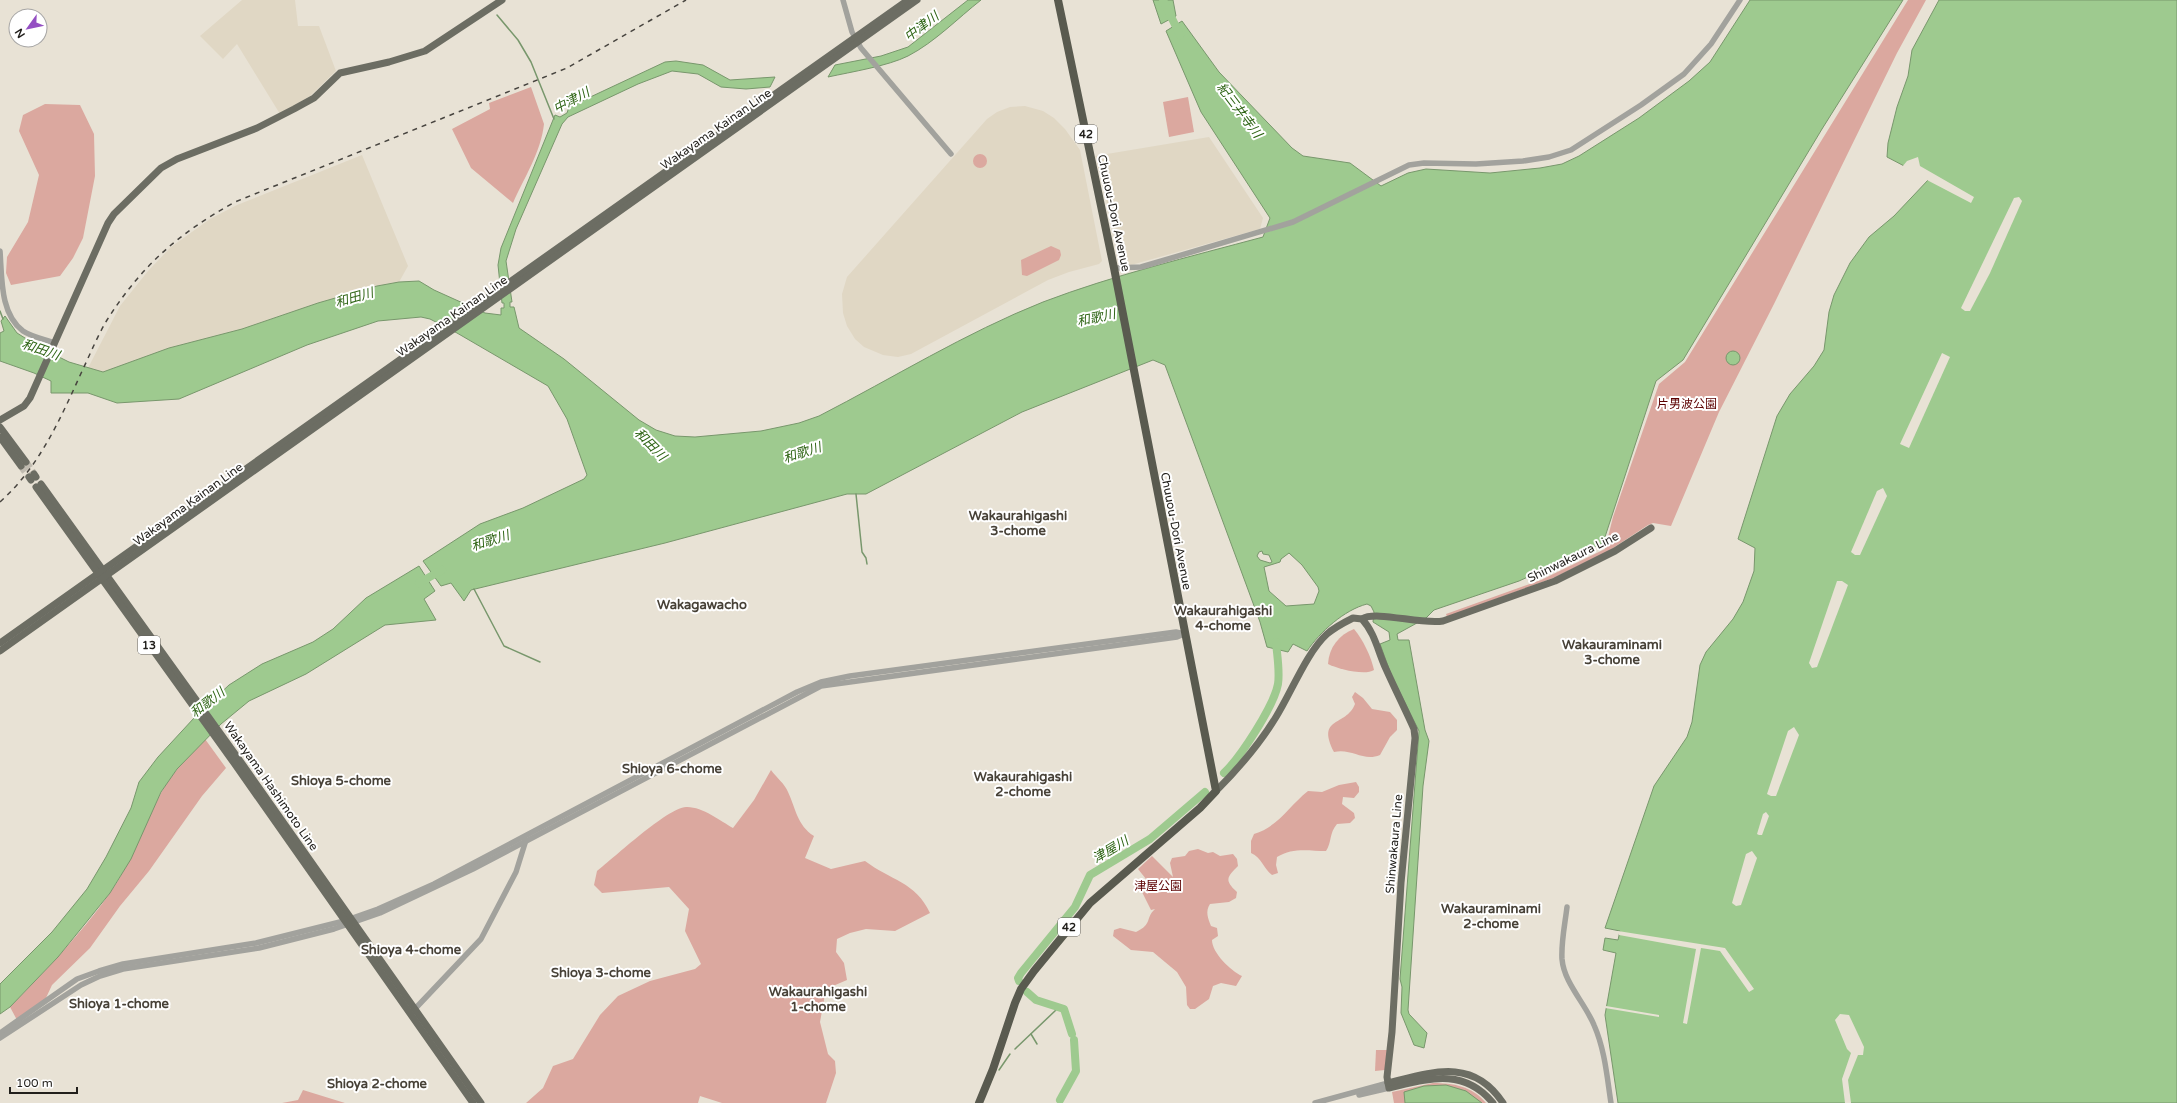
<svg xmlns="http://www.w3.org/2000/svg" width="2177" height="1103" font-family="'Varela Round','Noto Sans JP',sans-serif">
  <rect width="100%" height="100%" fill="#e8e2d5"/>
  <g fill="#e0d7c4">
    <polygon points="242,0 295,0 298,26 319,26 336,71 310,96 280,114 237,44 223,59 200,36"/>
    <polygon points="1025,106 1043,111 1054,118 1065,129 1080,150 1102,261 1099,264 1069,272 1048,280 911,354 898,357 883,355 864,347 855,339 847,326 843,313 842,294 847,277 987,119 997,112 1010,107"/>
    <polygon points="1209,137 1263,218 1260,229 1131,265 1122,263 1095,156"/>
    <polygon points="362,155 408,266 399,282 377,286 318,303 242,329 169,348 103,372 88,368 120,306 148,271 171,247 210,219 237,205"/>
  </g>
  <g fill="#dba89f">
    <polygon points="1908,0 1926,0 1897,53 1774,304 1719,412 1671,526 1653,523 1648,525 1607,552 1553,578 1447,617 1446,614 1541,580 1605,549 1613,517 1659,384 1685,362"/>
    <path d="M531 87 544 124C541 152 524 178 513 203L471 168 452 129 490 109 489 103Z"/>
    <polygon points="1188,97 1194,132 1169,137 1163,102"/>
    <polygon points="45,104 80,105 94,134 95,176 83,238 73,258 60,276 11,285 6,273 7,257 28,222 39,175 19,131 23,115"/>
    <circle cx="980" cy="161" r="7"/>
    <polygon points="1051,246 1060,250 1061,255 1059,260 1027,276 1022,275 1021,260"/>
    <path d="M1354 629C1363 640 1371 656 1374 670 1365 676 1338 669 1328 664 1329 647 1339 635 1354 629Z"/>
    <path d="M1355 692 1363 698 1372 709 1390 712 1397 720V730L1390 737 1380 755C1363 762 1352 748 1334 752 1316 716 1346 727 1355 704L1352 697Z"/>
    <path d="M205 739 226 768 202 796 149 871 120 906 90 948 52 985 45 1000 17 1020 10 1007C45 971 81 934 110 893 132 862 143 826 161 793 172 772 189 756 205 739Z"/>
    <path d="M771 770C776 777 785 784 788 792 796 809 797 825 814 836L805 858 831 869 865 861C890 880 916 882 930 913L895 931 866 929 850 933 837 939 836 952 844 963 847 980 826 989 820 1022 828 1054 835 1061 836 1073 826 1103H722L700 1096 698 1103H526L543 1088 553 1066 573 1059 600 1015 618 996 650 981 695 969 701 964 685 931 689 909 669 887 602 893 594 885 597 871C614 858 667 808 686 807 701 806 721 821 733 828L754 800Z"/>
    <path d="M1356 782 1359 787V792L1354 798 1343 797 1342 804 1354 813 1355 818 1350 823 1337 824C1329 833 1332 842 1326 851 1309 851 1293 847 1277 857L1276 865 1278 873 1272 875C1263 868 1262 858 1251 853V841L1254 834C1278 827 1289 806 1308 791L1322 792 1339 785Z"/>
    <path d="M1198 849 1208 853 1213 852 1220 856 1233 854 1237 859 1238 866C1227 877 1224 880 1237 892L1236 898 1229 902 1210 904C1205 911 1208 919 1211 926L1217 928 1218 936 1212 940C1212 953 1231 971 1242 976L1236 986 1221 983 1213 986 1209 999 1195 1009H1190L1187 1005 1186 987 1177 972 1153 952 1131 950 1113 936 1114 930 1120 928 1136 932C1153 924 1145 918 1155 909L1151 910 1139 886 1146 879 1138 869 1152 856 1173 877 1170 863 1172 858 1185 856 1189 851Z"/>
    <polygon points="1376,1050 1387,1050 1385,1070 1375,1071"/>
    <path d="M1433 1083C1453 1083 1472 1086 1486 1103H1394L1392 1092Z"/>
    <polygon points="303,1090 345,1103 282,1103 298,1100"/>
  </g>
  <g fill="#9eca8f" stroke="#78976c" fill-rule="evenodd">
    <path d="M968 0H981C958 18 935 42 908 56 888 66 851 72 828 77L835 65 881 56 908 47Z"/>
    <polygon points="1153,0 1173,0 1176,16 1161,24"/>
    <path d="M1750 0H1903L1822 129 1683 360 1656 381 1603 543 1519 581 1434 610 1426 618 1397 634 1398 640H1409L1425 730 1429 741 1423 786 1408 1010 1409 1014 1427 1033 1424 1048 1414 1045 1401 1013 1402 987 1400 979 1419 731 1392 677 1380 644 1390 640 1389 632 1373 622 1374 612 1371 606 1367 604C1344 610 1320 632 1307 651L1293 644 1288 652 1267 647 1260 622 1165 365 1153 360 1022 412 866 494H847L665 543 471 590 464 601 451 583 441 586 423 561 480 524 523 508 584 479 587 475 567 419 548 386 457 333 430 319 421 317 378 321 307 345 179 399 117 403 88 393H51V381L34 373 0 361V333L4 331 1 321 5 316 17 333 41 348 69 362 103 372 169 348 242 329 318 303 377 286 399 282 419 281 434 290 485 313 501 315V308H504V303H502L498 265 501 248 555 115 560 117 567 113 569 107 665 62 676 61 703 65 730 80 775 77 770 87 746 89 721 87 698 74 672 71 638 84 568 117 562 124 516 229 506 261 512 302H510V307H514L519 328 564 359 639 420 656 430 675 436 695 437 761 431 799 423 819 416C893 378 965 333 1043 302 1114 275 1189 257 1263 237L1270 218 1201 112 1166 31 1182 21 1219 72 1292 148 1303 156 1350 163 1381 186 1408 173 1426 169 1490 173 1540 168 1562 164 1579 156 1639 118 1689 81 1710 62ZM1262 551 1263 554 1269 555 1272 562 1270 563 1260 560 1257 556 1259 552ZM1289 553 1302 565 1318 587 1319 591 1314 604 1286 606 1269 591 1264 567 1280 562 1281 559Z"/>
    <polygon points="1939,0 2177,0 2177,1103 1618,1103 1605,1015 1616,953 1603,950 1605,938 1618,940 1620,931 1605,928 1654,786 1687,737 1692,722 1700,665 1706,652 1733,619 1743,602 1754,571 1755,548 1738,539 1777,416 1790,394 1814,366 1824,350 1829,312 1834,295 1850,263 1869,237 1894,216 1929,179 1887,157 1888,143 1897,107 1908,76 1912,50"/>
    <circle cx="1733" cy="358" r="7"/>
    <polygon points="419,566 435,591 424,599 436,620 385,625 306,674 249,701 221,724 177,769 161,792 131,859 110,893 58,957 10,1007 0,1014 0,984 52,932 87,889 106,857 131,808 139,782 158,757 194,718 229,685 262,664 313,642 333,629 366,598"/>
    <polygon points="1446,1085 1466,1091 1482,1103 1405,1103 1404,1092 1424,1086"/>
  </g>
  <g fill="#e8e2d5">
    <polygon points="1918,157 1920,166 1974,197 1971,203 1902,167 1907,161"/>
    <polygon points="2019,197 2022,201 1990,273 1970,311 1965,311 1961,308 2014,198"/>
    <polygon points="1942,353 1950,357 1909,448 1900,444"/>
    <polygon points="1883,488 1887,496 1860,555 1855,555 1851,552 1877,491"/>
    <polygon points="1837,581 1842,581 1848,585 1817,667 1812,668 1809,663"/>
    <polygon points="1794,727 1799,735 1776,796 1771,796 1767,794 1788,731"/>
    <polygon points="1766,812 1769,816 1762,835 1759,835 1757,834 1763,814"/>
    <polygon points="1752,851 1757,858 1741,905 1736,906 1732,903 1746,854"/>
    <polygon points="1618,931 1725,948 1754,989 1749,992 1720,951 1701,948 1687,1024 1683,1023 1696,949 1619,935"/>
    <polygon points="1606,1006 1659,1015 1659,1017 1605,1008"/>
    <polygon points="1840,1014 1849,1015 1864,1047 1863,1055 1858,1055 1848,1080 1851,1103 1845,1103 1842,1079 1851,1053 1847,1049 1835,1020"/>
  </g>
  <g fill="none" stroke-linecap="round" stroke-linejoin="round">
    <g stroke="#78976c" stroke-width="1.5">
      <polyline points="497,15 518,40 531,62 554,119"/>
      <polyline points="0,311 3,319"/>
      <polyline points="856,494 862,552 866,558 867,564"/>
      <polyline points="474,589 504,646 540,662"/>
      <polyline points="1031,1034 1037,1044"/>
      <polyline points="1015,1049 1056,1010 1056,1006"/>
      <polyline points="999,1070 1010,1054"/>
    </g>
    <g stroke="#9eca8f" stroke-width="8">
      <polyline points="1163,0 1180,35"/>
      <polyline points="419,583 442,570"/>
      <path d="M1224 773C1240 758 1274 706 1278 684 1280 671 1277 655 1276 642"/>
      <polyline points="1019,981 1018,978 1021,973 1075,907 1090,875 1150,839 1205,792"/>
      <polyline points="1027,992 1036,1000 1064,1009 1072,1034"/>
      <polyline points="1060,1100 1076,1071 1074,1040"/>
    </g>
    <g stroke="#c0bbb0" stroke-width="7" stroke-dasharray="7 3.5" stroke-linecap="butt">
      <polyline points="26,462 34,474"/>
      <polyline points="21,466 29,477"/>
    </g>
    <g stroke="#a2a29d" stroke-width="5.5">
      <polyline points="843,0 852,32 861,48 951,154"/>
      <path d="M0 251C2 278 0 314 23 331 32 337 44 339 55 343"/>
      <polyline points="1114,268 1141,267 1293,222 1409,165 1424,163 1476,164 1523,161 1549,157 1571,150 1641,105 1684,74 1711,44 1740,0"/>
      <path d="M1567 907C1565 924 1561 942 1562 959 1564 983 1585 1003 1594 1025 1605 1050 1607 1077 1611 1103"/>
      <polyline points="412,1012 481,939 516,872 526,840"/>
      <polyline points="0,1033 77,979 99,971 123,964 256,943 344,921 378,909 434,884 797,692 821,682 850,676 1176,632 1184,634"/>
      <polyline points="0,1038 81,985 100,976 123,969 259,948 334,929 380,913 473,869 821,686 1177,637 1184,634"/>
      <polyline points="1359,1095 1389,1088"/>
      <polyline points="1315,1103 1388,1083"/>
    </g>
    <g stroke="#6c6d63" stroke-width="7">
      <polyline points="0,420 24,406 30,398 108,223 114,214 161,168 177,159 257,128 294,109 314,98 340,73 389,62 425,51 502,0"/>
      <polyline points="0,427 26,462"/>
      <polyline points="0,437 21,466"/>
      <polyline points="34,474 36,477"/>
      <polyline points="29,477 31,480"/>
      <polyline points="41,484 238,758 481,1103"/>
      <polyline points="36,487 234,763 473,1103"/>
      <path d="M1362 619C1376 610 1421 625 1443 621L1555 581 1615 551 1651 528"/>
      <polyline points="0,643 908,0"/>
      <polyline points="0,651 917,0"/>
      <path d="M1216 791C1239 768 1259 745 1276 717 1291 693 1307 652 1327 634 1335 627 1345 622 1353 618L1362 619C1375 633 1378 652 1386 669 1395 689 1405 709 1414 729L1415 738 1401 883 1392 1032 1387 1077 1389 1088C1428 1079 1463 1067 1493 1103"/>
      <path d="M1388 1083C1432 1072 1473 1057 1503 1103"/>
    </g>
    <polyline stroke="#595a4f" stroke-width="8" points="979,1103 993,1069 1015,1003 1021,989 1034,971 1090,903 1200,808 1216,791 1114,268 1058,0"/>
    <path stroke="#47443f" stroke-width="1.5" stroke-dasharray="5 5" stroke-linecap="butt" d="M0 502C41 465 61 417 83 369 91 352 98 335 107 320 142 265 179 233 235 202L567 68 686 0"/>
  </g>
  <g text-anchor="middle" stroke-width="4" stroke-linejoin="round" paint-order="stroke">
    <g fill="#fff" stroke="#64625f" stroke-width="1">
      <rect x="1075" y="125" width="22" height="18" rx="3"/>
      <rect x="138" y="636" width="22" height="18" rx="3"/>
      <rect x="1058" y="918" width="22" height="18" rx="3"/>
    </g>
    <g font-size="11" font-weight="bold" fill="#211f1b">
      <text x="1086" y="138">42</text>
      <text x="149" y="649">13</text>
      <text x="1069" y="931">42</text>
    </g>
    <g font-size="12" fill="#211f1b" stroke="#fff">
      <text transform="translate(716 129) rotate(-35)" y="4">Wakayama Kainan Line</text>
      <text transform="translate(1114 213) rotate(78)" y="4">Chuuou-Dori Avenue</text>
      <text transform="translate(452 316) rotate(-35)" y="4">Wakayama Kainan Line</text>
      <text transform="translate(188 504) rotate(-36)" y="4">Wakayama Kainan Line</text>
      <text transform="translate(1176 531) rotate(79)" y="4">Chuuou-Dori Avenue</text>
      <text transform="translate(1573 557) rotate(-26)" y="4">Shinwakaura Line</text>
      <text transform="translate(271 786) rotate(55)" y="4">Wakayama Hashimoto Line</text>
      <text transform="translate(1394 844) rotate(-85)" y="4">Shinwakaura Line</text>
    </g>
    <g font-size="12" fill="#5c0000" stroke="#fff">
      <text x="1687" y="408">片男波公園</text>
      <text x="1158" y="890">津屋公園</text>
    </g>
    <g font-size="13" font-style="italic" fill="#2e6414" stroke="#fff">
      <text transform="translate(921 26) rotate(-37)" y="5">中津川</text>
      <text transform="translate(571 100) rotate(-28)" y="5">中津川</text>
      <text transform="translate(1240 110) rotate(53)" y="5">紀三井寺川</text>
      <text transform="translate(354 297) rotate(-16)" y="5">和田川</text>
      <text transform="translate(1096 317) rotate(-12)" y="5">和歌川</text>
      <text transform="translate(41 349) rotate(19)" y="5">和田川</text>
      <text transform="translate(651 444) rotate(45)" y="5">和田川</text>
      <text transform="translate(802 452) rotate(-18)" y="5">和歌川</text>
      <text transform="translate(490 540) rotate(-18)" y="5">和歌川</text>
      <text transform="translate(207 702) rotate(-38)" y="5">和歌川</text>
      <text transform="translate(1110 849) rotate(-31)" y="5">津屋川</text>
    </g>
    <g font-size="13" font-weight="bold" fill="#474137" stroke="#fff">
      <text x="1018" y="520">Wakaurahigashi<tspan x="1018" dy="15">3-chome</tspan></text>
      <text x="702" y="609">Wakagawacho</text>
      <text x="1223" y="615">Wakaurahigashi<tspan x="1223" dy="15">4-chome</tspan></text>
      <text x="1612" y="649">Wakauraminami<tspan x="1612" dy="15">3-chome</tspan></text>
      <text x="672" y="773">Shioya 6-chome</text>
      <text x="1023" y="781">Wakaurahigashi<tspan x="1023" dy="15">2-chome</tspan></text>
      <text x="341" y="785">Shioya 5-chome</text>
      <text x="1491" y="913">Wakauraminami<tspan x="1491" dy="15">2-chome</tspan></text>
      <text x="411" y="954">Shioya 4-chome</text>
      <text x="601" y="977">Shioya 3-chome</text>
      <text x="818" y="996">Wakaurahigashi<tspan x="818" dy="15">1-chome</tspan></text>
      <text x="119" y="1008">Shioya 1-chome</text>
      <text x="377" y="1088">Shioya 2-chome</text>
    </g>
  </g>
  <g transform="translate(28 28) rotate(237)"><circle r="19" fill="#ffffff" stroke="#a6a5a4"/>
  <path d="M0-3L7 15L0 10L-7 15Z" fill="#944fc3"/>
  <text y="-6" font-size="11" font-weight="bold" text-anchor="middle" fill="#211f1b">N</text>
  </g>
  <path d="M10 1087v6h67v-6" fill="none" stroke="#211f1b" stroke-width="2"/>
  <text x="16" y="1087" font-size="12" fill="#211f1b" stroke="#ffffff" stroke-width="3" paint-order="stroke">100 m</text>
</svg>
